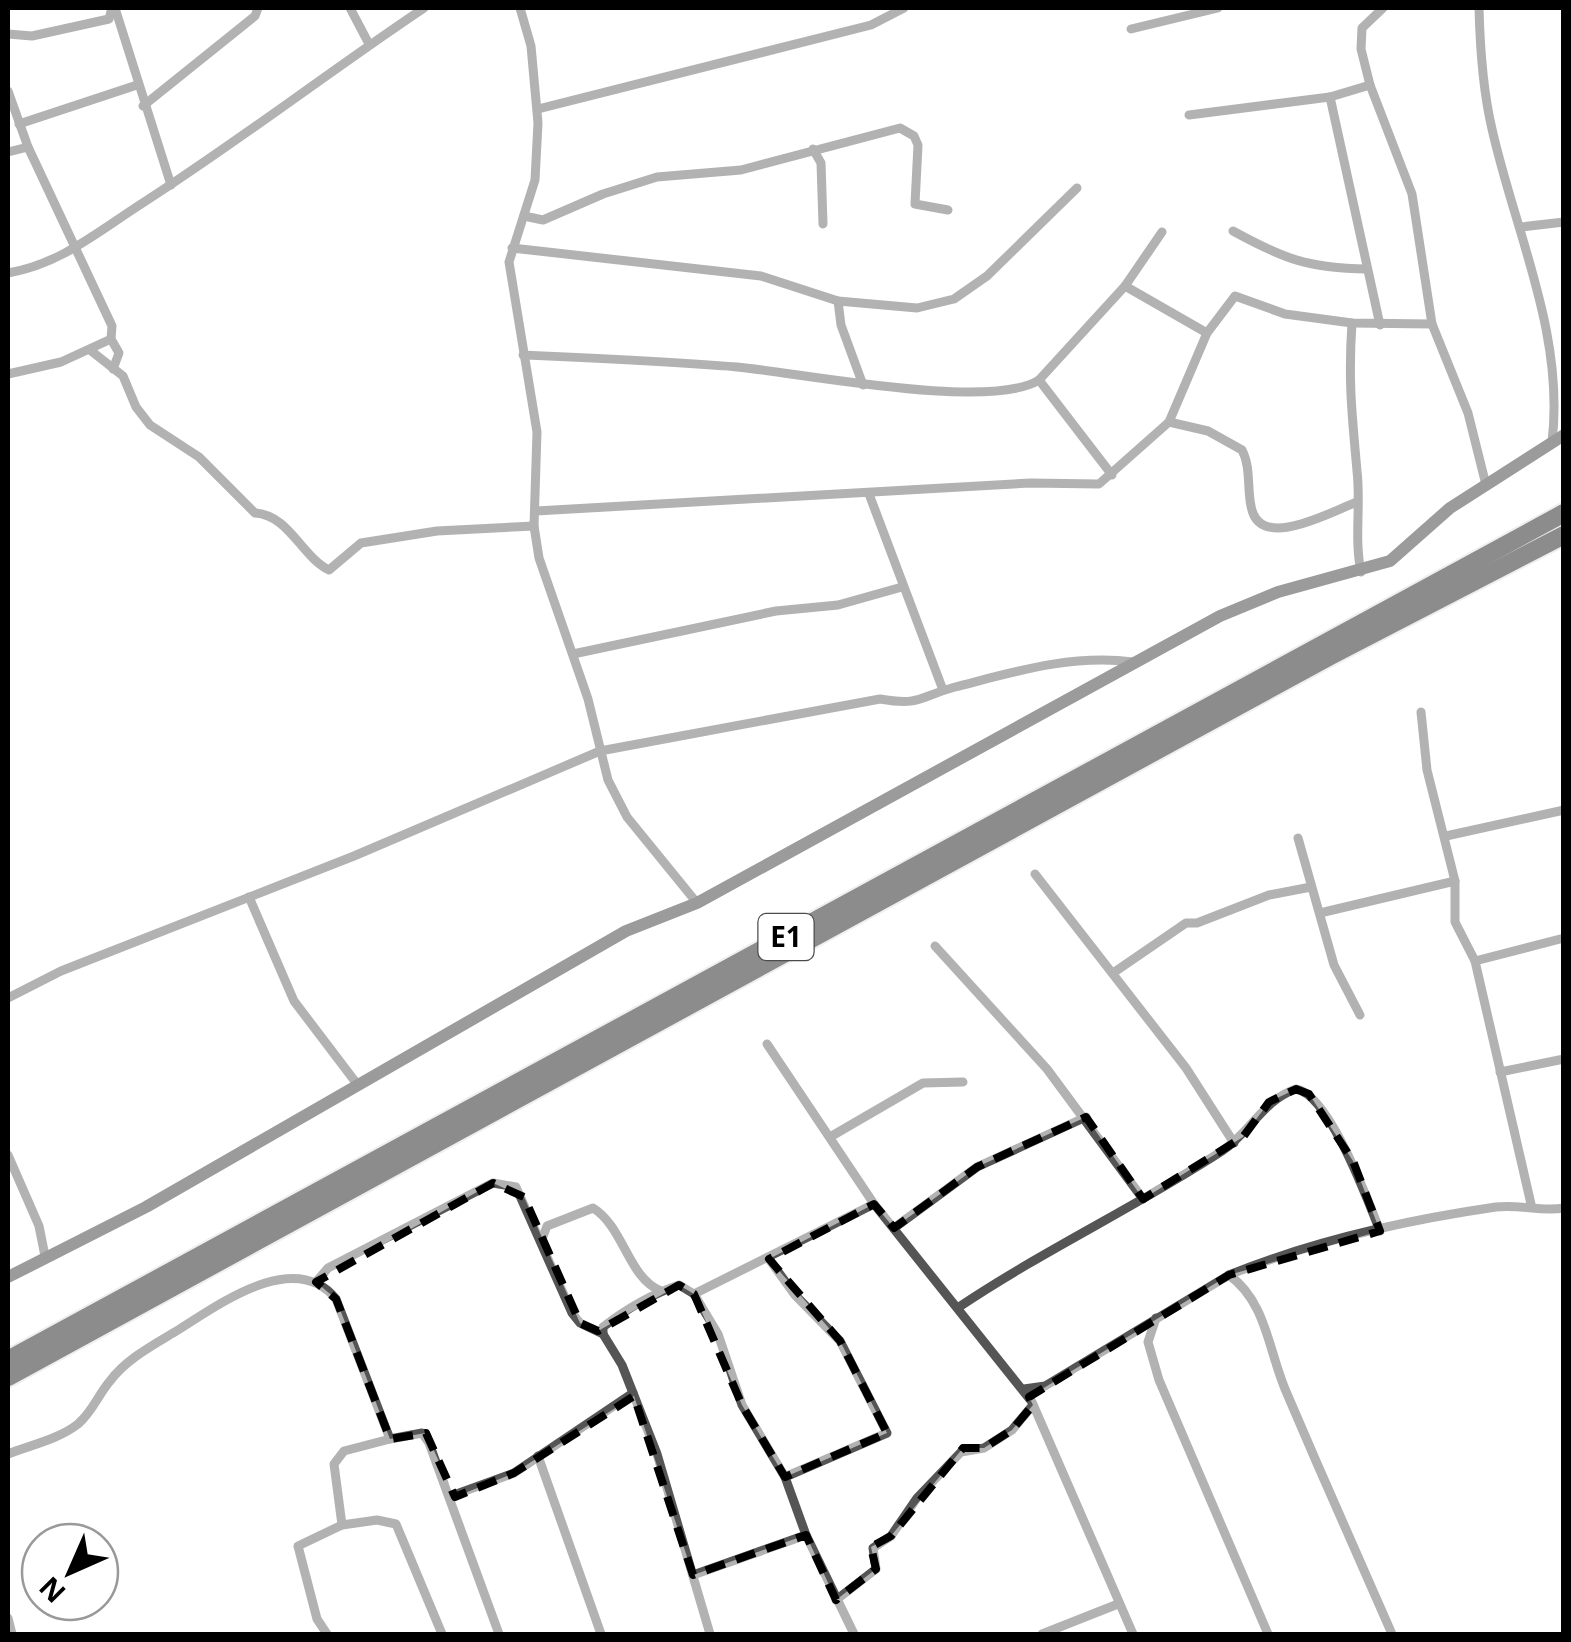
<svg xmlns="http://www.w3.org/2000/svg" width="1571" height="1642" font-family="'Open Sans',sans-serif">
  <rect width="100%" height="100%" fill="#fff"/>
  <g fill="none" stroke-linecap="round" stroke-linejoin="round">
    <g stroke="#dbdbdb" stroke-width="22">
      <g id="highway">
        <polyline points="8,1360 1564,513"/>
        <polyline points="8,1377 1332,655 1564,535"/>
      </g>
    </g>
    <g stroke="#555" stroke-width="9">
      <polyline points="115,8 171,185"/>
      <polyline points="350,8 369,44"/>
      <polyline points="520,8 531,46 538,123 535,180 509,262 537,432 534,526 539,558 588,699 608,780 627,817 697,903"/>
      <polyline points="1383,8 1362,28 1361,49 1370,85 1412,194 1432,324 1468,413 1486,485"/>
      <path d="M1479 8C1480 47 1483 91 1492 129 1515 232 1565 334 1552 442"/>
      <polyline points="1131,29 1218,8"/>
      <polyline points="8,34 32,36 109,19 112,8"/>
      <polyline points="8,91 28,147 112,326 111,339 61,362 8,374"/>
      <polyline points="1330,97 1380,325"/>
      <polyline points="143,106 255,16 258,8"/>
      <polyline points="538,109 871,25 904,8"/>
      <polyline points="1189,115 1330,97 1370,85"/>
      <polyline points="19,124 137,85"/>
      <polyline points="813,149 821,163 823,224"/>
      <polyline points="8,152 28,147"/>
      <polyline points="524,216 543,220 603,194 657,177 741,170 900,128 914,136 918,145 915,204 948,210"/>
      <polyline points="1521,227 1564,222"/>
      <path d="M1233 231C1284 259 1308 268 1367 269"/>
      <polyline points="512,248 761,276 838,301 917,308 954,299 987,276 1077,188"/>
      <path d="M8 273C57 265 94 235 135 208 234 145 327 73 424 8"/>
      <polyline points="1125,286 1207,333"/>
      <polyline points="838,301 841,325 863,385"/>
      <path d="M1352 323C1348 381 1352 414 1357 471 1361 505 1354 538 1361 572"/>
      <polyline points="111,339 119,353 113,369"/>
      <path d="M90 350 123 376 136 407 150 425 199 457 255 513C289 515 301 556 329 570L361 543 437 531 534 526"/>
      <path d="M523 355C594 358 666 361 737 367 800 373 990 411 1039 380L1125 286 1162 232"/>
      <polyline points="1039,380 1112,475"/>
      <path d="M1169 422 1208 431 1242 450C1251 467 1247 488 1251 506 1259 553 1332 511 1357 502"/>
      <polyline points="869,494 943,690"/>
      <polyline points="536,511 1030,483 1099,484 1169,422 1207,333 1235,296 1285,314 1352,323 1432,324"/>
      <polyline points="573,654 776,611 838,605 902,587"/>
      <polyline points="1421,712 1427,770 1455,881 1455,922 1475,961 1531,1204"/>
      <polyline points="1446,836 1564,810"/>
      <polyline points="1298,838 1334,965 1360,1015"/>
      <polyline points="1035,874 1186,1068 1234,1143"/>
      <polyline points="249,897 294,1001 357,1084"/>
      <polyline points="1320,913 1455,881"/>
      <polyline points="935,946 1047,1069 1143,1199"/>
      <polyline points="1475,961 1564,938"/>
      <polyline points="1113,973 1186,923 1197,923 1269,895 1311,887"/>
      <path d="M8 998 61 971 354 856 600 751 880 699C921 706 918 697 955 687 1014 672 1071 654 1133 662"/>
      <polyline points="767,1044 874,1204 1032,1402 1133,1634"/>
      <polyline points="1500,1072 1564,1059"/>
      <polyline points="830,1137 923,1083 963,1082"/>
      <polyline points="8,1155 39,1226 45,1256"/>
      <polyline points="894,1228 977,1167 1086,1117"/>
      <path d="M542 1239 547 1226 593 1208C624 1227 628 1278 661 1291"/>
      <path d="M1229 1275C1266 1302 1268 1348 1285 1389 1320 1471 1356 1553 1392 1634"/>
      <polyline points="316,1282 328,1268 483,1188 493,1183 516,1187 572,1313 580,1323 603,1334 622,1365 657,1454 710,1634"/>
      <polyline points="694,1294 718,1334 742,1405 785,1477"/>
      <path d="M959 1307C1044 1250 1136 1207 1222 1151 1251 1132 1263 1100 1296 1089 1329 1094 1368 1201 1380 1231"/>
      <polyline points="1156,1318 1148,1342 1159,1380 1268,1634"/>
      <path d="M603 1334V1327C625 1310 652 1294 679 1285L694 1294 874 1204"/>
      <path d="M1024 1389 1045 1386 1229 1275C1313 1241 1406 1220 1496 1207 1520 1204 1541 1212 1564 1208"/>
      <polyline points="390,1439 422,1433 429,1443 499,1634"/>
      <path d="M8 1454C31 1445 59 1439 78 1424 93 1411 98 1395 110 1381 126 1359 155 1344 178 1330 218 1305 295 1248 336 1299L390 1439 344 1451 334 1464 342 1525 298 1546 317 1619 327 1634"/>
      <polyline points="538,1456 601,1634"/>
      <polyline points="451,1496 514,1473 633,1393"/>
      <polyline points="342,1525 377,1520 396,1524 442,1634"/>
      <polyline points="806,1535 854,1634"/>
      <polyline points="693,1575 806,1535 785,1477 887,1433 840,1341 795,1295 769,1259"/>
      <polyline points="836,1600 876,1569 873,1548 891,1536 917,1498 961,1452 984,1448 1012,1430 1033,1405"/>
      <polyline points="8,1618 12,1634"/>
      <polyline points="1042,1634 1118,1604"/>
    </g>
    <polyline stroke="#222" stroke-width="12" points="8,1277 146,1207 626,931 697,903 1220,616 1278,592 1390,561 1450,508 1564,435"/>
    <use href="#highway" stroke="#000" stroke-width="18"/>
  </g>
  <path d="M0 0H1571V1642H0ZM1296 1089 1309 1094 1353 1161 1380 1231 1229 1275 1029 1397 1033 1405 1012 1430 984 1448H963L891 1536 871 1547 876 1569 836 1600 806 1535 693 1575 634 1396 514 1473 455 1497 426 1433 390 1439 336 1299 316 1282 493 1183 524 1197 580 1323 598 1331 679 1285 694 1294 742 1405 785 1477 887 1433 840 1341 769 1259 874 1204 894 1228 977 1167 1086 1117 1143 1199 1243 1137 1269 1102Z" fill="#fff" fill-opacity=".55" fill-rule="evenodd"/>
  <path fill="none" stroke="#000" stroke-width="8" stroke-dasharray="20 12" stroke-linejoin="round" d="M1296 1089 1309 1094 1353 1161 1380 1231 1229 1275 1029 1397 1033 1405 1012 1430 984 1448H963L891 1536 871 1547 876 1569 836 1600 806 1535 693 1575 634 1396 514 1473 455 1497 426 1433 390 1439 336 1299 316 1282 493 1183 524 1197 580 1323 598 1331 679 1285 694 1294 742 1405 785 1477 887 1433 840 1341 769 1259 874 1204 894 1228 977 1167 1086 1117 1143 1199 1243 1137 1269 1102Z"/>
  <g text-anchor="middle" stroke-width="8" stroke-linejoin="round" paint-order="stroke">
    <rect fill="#fff" stroke="#4c4c4c" stroke-width="2.5" x="758.5" y="914" width="55" height="46" rx="8"/>
    <g font-size="28" font-weight="bold" fill="#000">
      <text x="786" y="947">E1</text>
    </g>
  </g>
  <rect width="1571" height="1642" fill="none" stroke="#000000" stroke-width="20"/>
  <g transform="translate(70 1572) rotate(225)"><circle r="48" fill="#ffffff" stroke="#999999" stroke-width="2.5"/>
  <path d="M0-8L18 38L0 25L-18 38Z" fill="#000000"/>
  <text y="-15" font-size="28" font-weight="bold" text-anchor="middle" fill="#000000">N</text>
  </g>
</svg>
